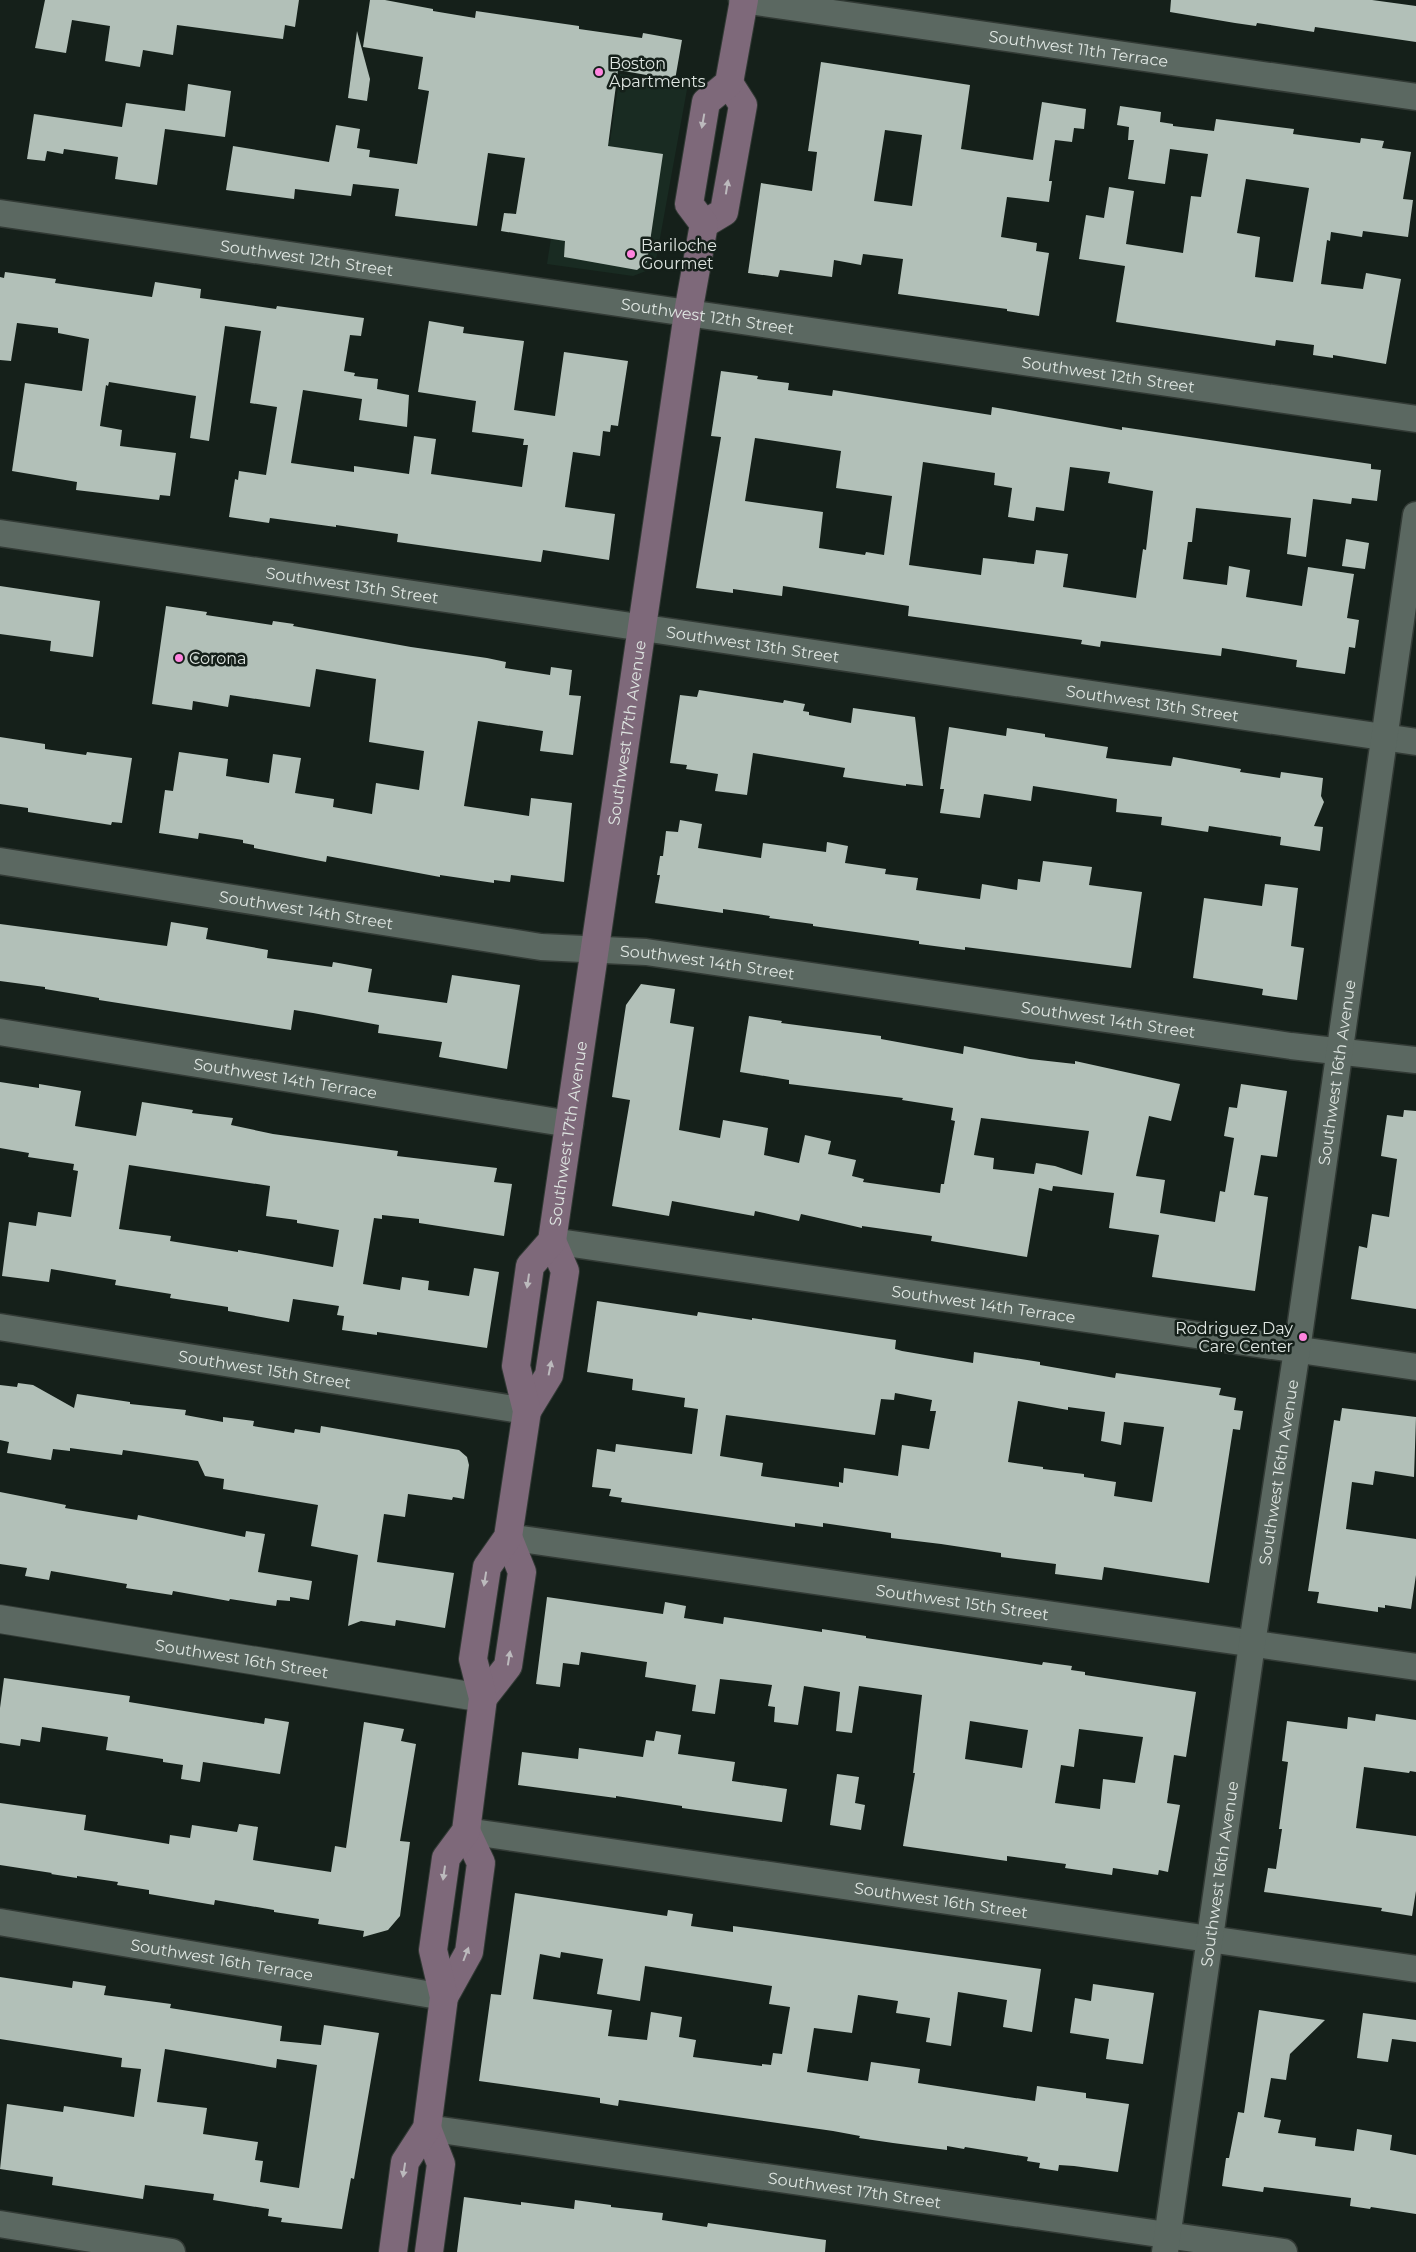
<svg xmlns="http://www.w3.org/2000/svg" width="1416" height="2252" font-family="Montserrat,sans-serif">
  <rect width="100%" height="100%" fill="#15201a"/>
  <polygon fill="#192b22" points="620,74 688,84 656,260 646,271 633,276 547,264 567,135 610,141"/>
  <g fill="#b2c0b8" fill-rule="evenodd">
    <polygon points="45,0 299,0 295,27 285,25 283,39 177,25 173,55 143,50 140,67 105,61 110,26 72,20 66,53 35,48"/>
    <polygon points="370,0 385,0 433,9 433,11 475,18 476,11 579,26 579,29 642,38 643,33 682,40 675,80 618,70 608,146 663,154 647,262 637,270 564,257 565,241 501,231 504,213 516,214 525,158 488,153 477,226 395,216 399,189 353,184 351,196 295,189 294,199 226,190 233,146 329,162 336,125 360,129 357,148 370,150 369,157 417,164 429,91 418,89 423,57 363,47"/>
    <polygon points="1171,0 1372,0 1416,6 1416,42 1315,27 1314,32 1257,23 1256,26 1235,23 1170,12"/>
    <polygon points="357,31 370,79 367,101 348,98"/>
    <path d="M821 62 970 85 961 149 1033 160 1042 102 1086 109 1084 129 1074 128 1072 142 1055 140 1049 181H1052L1049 202 1007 197 1001 237 1037 243 1036 251 1049 253 1039 316 1007 311V309L898 294 903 259 863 254 861 265 834 260 832 277 780 270 778 277 748 273 761 183 812 191 817 152 808 151ZM885 130 922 135 912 206 874 201Z"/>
    <polygon points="188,84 231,91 225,137 165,129 157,185 115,179 118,157 64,149 63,154 47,151 45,161 27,159 34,114 122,127 126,103 185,111"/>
    <path d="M1120 106 1161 112 1160 122 1173 124V126L1214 131 1216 119 1294 129 1293 134 1360 143 1361 138 1384 141 1382 148 1411 152 1403 199 1413 200 1408 237 1363 231 1362 237 1331 232 1330 241 1327 240 1321 284 1363 289 1366 273 1401 279 1386 364 1333 355V358L1313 355 1314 345 1276 340 1275 346 1116 322 1125 266 1079 259 1086 215 1104 218 1109 187 1134 191 1126 244 1183 253 1191 196 1201 197 1208 154 1170 149 1165 184 1128 179 1134 140H1128L1129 127 1117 125ZM1246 179 1309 188 1293 282 1255 277 1260 237 1237 233Z"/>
    <polygon points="5,272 56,279 55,283 152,297 155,282 201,289 200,298 276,309 277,306 364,318 361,336 350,335 344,371 355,373 354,376 378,379 377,389 409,395 407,427 359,420 362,399 303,390 291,463 354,472 354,466 409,474 414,436 436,439 431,474 522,487 528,445 523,445 524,439 472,432 476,401 418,392 429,321 464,327 463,333 524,341 514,410 555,416 564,352 628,361 618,426 611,425 610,432 603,431 600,456 573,452 565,507 615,514 609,560 543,550 541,562 397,542 398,534 336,525 336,527 270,518 269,523 229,517 235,479 238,480 239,471 266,475 277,407 250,403 261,331 225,326 209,441 190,438 196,396 109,382 108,386 106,385 100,426 122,430 120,446 176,453 170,496 160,495 159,500 76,490 77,482 12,471 25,383 82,391 89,339 58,333 58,328 17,323 11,361 0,360 0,277 4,278"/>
    <path d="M721 371 758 376 757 379 789 383 788 390 832 396 833 390 991 415 992 407 1122 430V427L1371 464V469L1381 470 1377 501 1352 498 1351 504 1313 499 1306 557 1287 554 1291 518 1196 508 1192 542H1188L1183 579 1227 585 1229 566 1250 570 1246 597 1302 606 1308 567 1354 574 1347 618 1359 620 1355 648 1349 647 1345 674 1296 667 1297 660 1222 648 1221 656 1101 641 1100 647 1081 644 1082 640 908 616 909 606 783 586 782 596 733 589V593L696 588 721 437 711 436ZM755 438 841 451 836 488 892 496 884 555 866 552 865 555 819 548 823 512 745 501ZM923 462 995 473 994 485 1012 488 1008 517 1034 521 1036 507 1064 511 1070 467 1110 472 1108 483 1153 491 1146 550 1143 549 1136 598 1063 587 1068 554 1036 550 1034 564 983 558 981 575 909 565Z"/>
    <polygon points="1346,539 1369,543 1365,569 1342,566"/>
    <polygon points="0,586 100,601 93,657 50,651 51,641 0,634"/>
    <polygon points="166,606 207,612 206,615 272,625 273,621 294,624 293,626 411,647 487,658 506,662 505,668 550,675 551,667 572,670 569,695 581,696 573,755 540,751 543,731 478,721 464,806 529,816 531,798 572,803 564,882 511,875 510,882 494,880 494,883 440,875 440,877 327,856 326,862 254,848 254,845 243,843 243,840 199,833 198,839 159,833 165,790 173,791 179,752 228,759 226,776 269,783 273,754 301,758 295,793 334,799 333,807 372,814 376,783 419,790 424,751 369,742 376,679 316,669 310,707 230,695 228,707 193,701 192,710 152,704"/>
    <polygon points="699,690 783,703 784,700 805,704 803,711 809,712 809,715 851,723 853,708 915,717 923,786 906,784 906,786 843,777 845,768 753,753 747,795 715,791 718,774 686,769 687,765 670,763 680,695 697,697"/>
    <polygon points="949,727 1006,736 1007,728 1045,734 1045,737 1108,747 1106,758 1171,766 1173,757 1241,769 1240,772 1280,778 1281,772 1323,778 1321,796 1324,802 1314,826 1323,827 1320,851 1280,845 1281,837 1209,826 1208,832 1161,825 1162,817 1116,812 1117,799 1033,786 1031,801 984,794 980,818 940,813 944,789 940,789"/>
    <polygon points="0,737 45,744 45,749 86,755 87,752 132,758 122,823 112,822 111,825 28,812 28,808 0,804"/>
    <polygon points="680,820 702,824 698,848 761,858 763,843 826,852 827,842 848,846 845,863 886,869 885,874 918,878 916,890 980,899 982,884 1017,890 1018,879 1040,882 1043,861 1092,867 1089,885 1142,892 1131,968 965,947 965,950 919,944 919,941 813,926 813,924 769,918 770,916 723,909 723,913 655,903 660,875 657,875 660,856 663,856 666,831 678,832"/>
    <polygon points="1265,884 1298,888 1291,946 1304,948 1297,1000 1262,995 1263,989 1251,987 1193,978 1204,898 1262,906"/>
    <polygon points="171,922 208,928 206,939 268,950 267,958 332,967 333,962 372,969 368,992 447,1003 452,975 520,985 507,1069 439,1057 442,1042 378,1033 379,1025 313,1013 294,1010 291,1030 99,1000 99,998 45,989 45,987 0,981 0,924 167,946"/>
    <path d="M641 984 675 989 670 1023 694 1027 679 1130 720 1138 723 1120 768 1128 764 1155 799 1163 805 1135 831 1141 828 1154 856 1160 852 1176 864 1179 863 1182 940 1193 941 1184H944L955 1121 951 1120 953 1108 902 1100 903 1098 789 1084V1080L740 1072 749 1016 782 1021 781 1023 881 1036V1039L963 1054 964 1046 1030 1059 1075 1064V1061L1180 1084 1171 1121 1149 1116 1136 1176 1165 1180 1160 1213 1215 1222 1220 1191 1225 1192 1234 1138 1224 1136 1229 1107 1237 1108 1241 1084 1287 1091 1277 1157 1261 1155 1254 1195 1268 1197 1255 1291 1152 1277 1159 1235 1109 1228 1114 1193 1053 1186 1052 1191 1039 1188 1027 1257 931 1241 932 1236 862 1226V1228L801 1214 799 1221 755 1211 754 1216 672 1201 669 1216 612 1206 630 1100 612 1097 626 1005ZM981 1118 1089 1131 1082 1175 1055 1166 1036 1163 1034 1174 993 1169 994 1158 974 1155Z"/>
    <path d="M0 1082 39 1088V1084L81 1091 75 1126 136 1136 142 1102 193 1110 192 1113 233 1118 231 1125 273 1134 398 1151 397 1156 497 1168 494 1182 512 1184 504 1236 419 1223V1219L382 1215V1219L374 1218 363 1284 400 1290 402 1277 429 1281 428 1290 469 1296 474 1268 499 1272 487 1348 377 1332V1335L342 1330 344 1316 337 1315 339 1306 293 1299 289 1322 228 1311V1307L170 1298 171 1294 115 1285 116 1280 51 1269 49 1282 2 1276 9 1222 36 1226 38 1212 71 1217 78 1171 73 1170 74 1164 28 1157 29 1153 0 1148ZM129 1165 270 1186 266 1216 297 1220V1223L339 1230 333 1267 238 1250V1252L170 1241 171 1236 119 1229Z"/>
    <polygon points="1404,1110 1416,1111 1416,1309 1351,1299 1359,1246 1367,1248 1372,1214 1389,1217 1397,1159 1381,1156 1387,1115 1403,1117"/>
    <path d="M597 1301 697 1316 698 1312 752 1320V1318L869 1336 896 1340 895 1349 902 1351 973 1363 974 1352 1040 1362V1365L1115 1378 1116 1373 1221 1388 1219 1395 1236 1398 1234 1410 1243 1411 1240 1430 1233 1429 1209 1583 1104 1567 1102 1580 1055 1574 1056 1564 1001 1557V1553L941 1544 891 1538V1533L823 1523V1527L795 1523V1527L621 1502 622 1498 609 1496 611 1489 592 1487 597 1449 615 1452 616 1444 692 1454 698 1409 684 1407 685 1398 632 1390 633 1379 587 1372ZM895 1393 932 1400 930 1411H936L929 1449 902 1445 898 1476 844 1468 843 1483 839 1482V1487L761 1476 763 1463 720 1456 726 1415 875 1435 881 1399 894 1400ZM1018 1401 1068 1410V1407L1105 1412 1101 1441 1121 1445 1124 1422 1164 1427 1152 1502 1114 1496 1116 1482 1084 1477V1474L1043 1469V1467L1008 1462Z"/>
    <polygon points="18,1383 33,1385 74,1408 77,1394 130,1402 130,1404 186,1410 185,1415 223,1422 223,1417 254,1421 253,1426 294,1433 295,1429 320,1433 321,1426 459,1450 467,1457 469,1465 464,1499 453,1497 452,1500 408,1494 405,1517 384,1514 377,1562 454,1573 445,1628 396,1620 395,1626 361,1621 348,1626 358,1555 311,1546 318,1505 223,1489 224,1479 205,1476 198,1461 123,1450 122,1455 70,1448 70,1451 53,1449 51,1460 7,1453 9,1442 0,1440 0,1385 17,1387"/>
    <polygon points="1342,1408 1416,1417 1414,1477 1375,1471 1373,1485 1352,1482 1346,1529 1416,1539 1416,1575 1411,1609 1385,1605 1385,1608 1378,1607 1378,1612 1317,1603 1319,1592 1308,1591 1334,1420 1340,1421"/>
    <polygon points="0,1492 66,1505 65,1508 137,1520 138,1515 245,1537 246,1531 265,1534 258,1572 312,1581 309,1600 290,1597 290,1601 277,1600 276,1606 230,1599 229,1601 173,1591 172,1595 126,1588 127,1584 51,1571 49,1580 25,1576 27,1568 0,1564"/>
    <path d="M547 1597 663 1614 665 1602 686 1606 684 1618 723 1624 724 1617 822 1632V1629L866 1636V1638L1042 1665 1043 1662 1072 1666 1071 1670 1085 1672V1675L1196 1692 1186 1757 1174 1755 1167 1803 1180 1805 1168 1872 1159 1870 1158 1875 1113 1868 1112 1875 1065 1868 1066 1864 1007 1856V1861L903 1846 915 1773H913L922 1695 859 1686 852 1733 836 1731 840 1692 804 1686 798 1725 774 1722 775 1707 768 1706 772 1685 720 1679 715 1714 692 1711 696 1685 645 1677 647 1662 581 1652 579 1665 563 1663 560 1687 536 1684ZM970 1721 1028 1730 1022 1768 965 1759ZM1079 1729 1143 1737 1135 1783 1103 1779 1100 1809 1055 1803 1061 1765 1074 1767Z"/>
    <polygon points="4,1678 130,1696 129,1702 264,1724 265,1718 289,1722 280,1774 203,1762 200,1782 181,1779 183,1765 163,1762 163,1759 106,1750 108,1737 42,1727 40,1742 21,1739 20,1746 0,1743 0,1708"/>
    <polygon points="1376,1714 1416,1720 1416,1772 1410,1771 1409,1773 1364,1767 1356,1828 1416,1836 1416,1891 1412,1916 1381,1911 1382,1908 1264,1892 1268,1868 1276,1869 1282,1829 1279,1829 1288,1762 1282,1761 1287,1721 1347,1729 1348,1717 1375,1721"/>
    <polygon points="364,1722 404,1729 401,1741 416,1744 400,1841 410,1842 400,1916 388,1930 363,1937 364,1931 318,1924 319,1919 274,1912 274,1910 215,1900 214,1905 149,1894 149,1890 117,1885 118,1882 77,1876 77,1878 51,1874 52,1873 0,1865 0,1803 86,1815 84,1830 169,1844 170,1835 190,1838 192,1825 237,1832 239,1824 258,1827 253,1860 331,1872 335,1846 346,1848"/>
    <polygon points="656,1731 681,1735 678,1754 735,1762 732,1781 787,1789 782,1822 682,1808 682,1806 616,1796 616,1798 518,1785 522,1752 578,1759 579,1748 643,1757 646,1740 654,1741"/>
    <polygon points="837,1774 859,1777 855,1803 865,1805 861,1830 830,1825"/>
    <path d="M515 1893 667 1916 668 1910 693 1914 691 1926 733 1932V1926L1041 1969 1032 2032 1003 2027 1007 2000 958 1992 951 2046 926 2042 930 2018 896 2013 898 2001 858 1995 852 2033 814 2028 807 2072 868 2081 871 2062 920 2069 918 2083 1035 2101 1037 2086 1086 2093V2098L1129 2104 1118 2172 1074 2166 1059 2165 1058 2171 1039 2168 1040 2163 1027 2161 1028 2157 965 2147 964 2149 947 2146V2150L893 2143 859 2138 860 2136 833 2131 619 2100 618 2106 600 2103V2098L479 2081 491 1994 501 1995ZM561 1952 603 1959 597 1994 640 2001 645 1966 772 1986 769 2004 790 2007 782 2054 773 2053 771 2065 762 2064V2066L693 2057 696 2040 679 2037 682 2017 651 2012 647 2040 608 2036 612 2010 533 1999 540 1954 560 1958Z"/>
    <path d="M0 1977 72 1988 73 1981 106 1986 104 1995 171 2004 170 2008 282 2026 280 2041 321 2045 324 2025 379 2033 354 2179 351 2178 342 2229 281 2222 282 2218 268 2216 269 2209 213 2200 214 2194 145 2185 143 2199 52 2185 53 2177 0 2169 7 2104 63 2112 64 2106 134 2117 141 2069 121 2067 122 2058 0 2039ZM165 2049 276 2068 277 2059 317 2065 299 2188 260 2182 263 2161 255 2160 258 2142 203 2134 207 2108 157 2102Z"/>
    <polygon points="1093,1984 1154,1993 1143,2064 1106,2059 1109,2039 1070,2033 1075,1998 1091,2001"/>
    <polygon points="1259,2010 1325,2020 1290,2054 1286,2080 1271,2078 1264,2117 1281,2120 1278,2133 1316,2138 1315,2146 1354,2151 1357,2129 1392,2135 1390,2150 1416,2155 1416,2214 1371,2207 1370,2209 1350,2206 1351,2198 1264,2187 1263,2192 1222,2186 1226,2158 1229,2158 1238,2112 1244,2113"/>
    <polygon points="1363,2013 1416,2020 1416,2042 1392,2039 1388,2062 1357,2058"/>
    <polygon points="464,2197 521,2205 521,2202 574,2209 575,2200 611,2205 611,2207 663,2213 662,2220 707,2227 708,2223 826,2240 825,2252 457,2252"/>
  </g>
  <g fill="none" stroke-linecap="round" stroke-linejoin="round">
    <g stroke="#323a35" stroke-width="29">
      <g id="minor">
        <path id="s1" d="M742 0 1416 97"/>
        <path id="s2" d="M0 213 1416 419"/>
        <path id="s3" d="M0 533 1416 742"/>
        <path id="s4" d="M0 861 541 947 646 952 1291 1046 1416 1060"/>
        <path id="s5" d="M0 1032 570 1124"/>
        <path id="s6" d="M552 1241 1416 1367"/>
        <path id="s7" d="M0 1327 527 1411"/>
        <path id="s8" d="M508 1537 1416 1667"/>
        <path id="s9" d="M466 1831 1416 1969"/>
        <path id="s10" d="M0 1922 444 1997"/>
        <path id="s11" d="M427 2128 1284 2252"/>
        <polyline points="0,2224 172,2252"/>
        <path id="s12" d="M1165 2252 1252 1644 1297 1350 1416 515"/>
      </g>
    </g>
    <g stroke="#323a35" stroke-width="30">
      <g id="tertiary">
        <path id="s13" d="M0 1619 483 1698"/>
      </g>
    </g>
    <g stroke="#323a35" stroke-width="30">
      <g id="secondary">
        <polyline points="704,224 724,212 743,105 729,83"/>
        <polyline points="527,1411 549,1375 565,1271 552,1241"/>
        <polyline points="483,1698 508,1666 522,1572 508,1537"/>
        <polyline points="444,1997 469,1952 481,1863 466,1831"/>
        <polyline points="427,2128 441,2164 429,2252"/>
        <path id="s14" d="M393 2252 405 2162 427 2128 444 1997 433 1950 446 1858 466 1831 483 1698 473 1659 487 1567 508 1537 527 1411 516 1366 530 1266 552 1241 688 313 704 224 689 204 706 102 729 83 744 0"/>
      </g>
    </g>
    <use href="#minor" stroke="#5b6861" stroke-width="26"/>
    <use href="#tertiary" stroke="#5b6861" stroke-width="28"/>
    <use href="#secondary" stroke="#7e697a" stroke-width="28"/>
  </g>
  <defs><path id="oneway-solid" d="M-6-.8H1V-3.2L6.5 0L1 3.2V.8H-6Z" transform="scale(1.25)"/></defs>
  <g fill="#bcbabd">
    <use href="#oneway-solid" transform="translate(703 121) rotate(100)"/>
    <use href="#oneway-solid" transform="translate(727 187) rotate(-81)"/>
    <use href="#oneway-solid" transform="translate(528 1281) rotate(98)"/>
    <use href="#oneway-solid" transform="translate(550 1368) rotate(-79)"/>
    <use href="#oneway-solid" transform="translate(485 1579) rotate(99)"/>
    <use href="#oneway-solid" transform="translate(509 1658) rotate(-81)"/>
    <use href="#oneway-solid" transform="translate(444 1873) rotate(98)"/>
    <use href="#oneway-solid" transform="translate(466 1954) rotate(-69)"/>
    <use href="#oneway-solid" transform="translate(404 2170) rotate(99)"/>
  </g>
  <g fill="#ff85df" stroke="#15201a" stroke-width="2">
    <circle cx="599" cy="72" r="5"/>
    <circle cx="631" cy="254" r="5"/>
    <circle cx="179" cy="658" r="5"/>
    <circle cx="1303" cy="1337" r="5"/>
  </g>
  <g text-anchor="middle" stroke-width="5" stroke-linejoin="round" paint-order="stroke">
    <g font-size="16" fill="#dee5e1" stroke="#15201a">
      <text dy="6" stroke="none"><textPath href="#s1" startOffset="340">Southwest 11th Terrace</textPath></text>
      <text dy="6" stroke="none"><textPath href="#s2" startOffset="310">Southwest 12th Street</textPath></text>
      <text dy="6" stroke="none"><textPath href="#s2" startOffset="715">Southwest 12th Street</textPath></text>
      <text dy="6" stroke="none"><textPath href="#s2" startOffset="1120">Southwest 12th Street</textPath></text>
      <text dy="6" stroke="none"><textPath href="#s3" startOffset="356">Southwest 13th Street</textPath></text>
      <text dy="6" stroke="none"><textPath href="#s3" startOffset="761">Southwest 13th Street</textPath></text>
      <text dy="6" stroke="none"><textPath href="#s3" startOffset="1165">Southwest 13th Street</textPath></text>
      <text dy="6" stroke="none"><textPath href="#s14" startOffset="1564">Southwest 17th Avenue</textPath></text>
      <text dy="6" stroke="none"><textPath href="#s4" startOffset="310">Southwest 14th Street</textPath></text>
      <text dy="6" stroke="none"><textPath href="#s4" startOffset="715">Southwest 14th Street</textPath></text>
      <text dy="6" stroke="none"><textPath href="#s4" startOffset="1120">Southwest 14th Street</textPath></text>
      <text dy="6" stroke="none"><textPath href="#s12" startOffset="1192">Southwest 16th Avenue</textPath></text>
      <text dy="6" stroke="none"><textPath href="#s5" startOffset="289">Southwest 14th Terrace</textPath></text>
      <text dy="6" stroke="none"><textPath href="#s14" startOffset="1159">Southwest 17th Avenue</textPath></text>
      <text dy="6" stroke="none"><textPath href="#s6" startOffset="436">Southwest 14th Terrace</textPath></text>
      <text dy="6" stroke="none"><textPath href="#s7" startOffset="268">Southwest 15th Street</textPath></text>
      <text dy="6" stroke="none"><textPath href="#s12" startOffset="788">Southwest 16th Avenue</textPath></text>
      <text dy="6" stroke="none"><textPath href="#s8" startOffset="459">Southwest 15th Street</textPath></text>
      <text dy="6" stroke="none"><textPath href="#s13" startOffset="245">Southwest 16th Street</textPath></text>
      <text dy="6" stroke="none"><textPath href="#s12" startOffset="382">Southwest 16th Avenue</textPath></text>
      <text dy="6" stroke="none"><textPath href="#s9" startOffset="480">Southwest 16th Street</textPath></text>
      <text dy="6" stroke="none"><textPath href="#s10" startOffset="225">Southwest 16th Terrace</textPath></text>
      <text dy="6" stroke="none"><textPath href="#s11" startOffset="432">Southwest 17th Street</textPath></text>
    </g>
    <g font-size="16" fill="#dee5e1" stroke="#15201a" text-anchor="start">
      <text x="609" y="69">Boston<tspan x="609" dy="18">Apartments</tspan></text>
      <text x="641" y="251">Bariloche<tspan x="641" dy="18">Gourmet</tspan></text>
      <text x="189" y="664">Corona</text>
      <text x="1293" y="1334" text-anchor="end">Rodriguez Day<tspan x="1293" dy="18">Care Center</tspan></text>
    </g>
  </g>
</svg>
